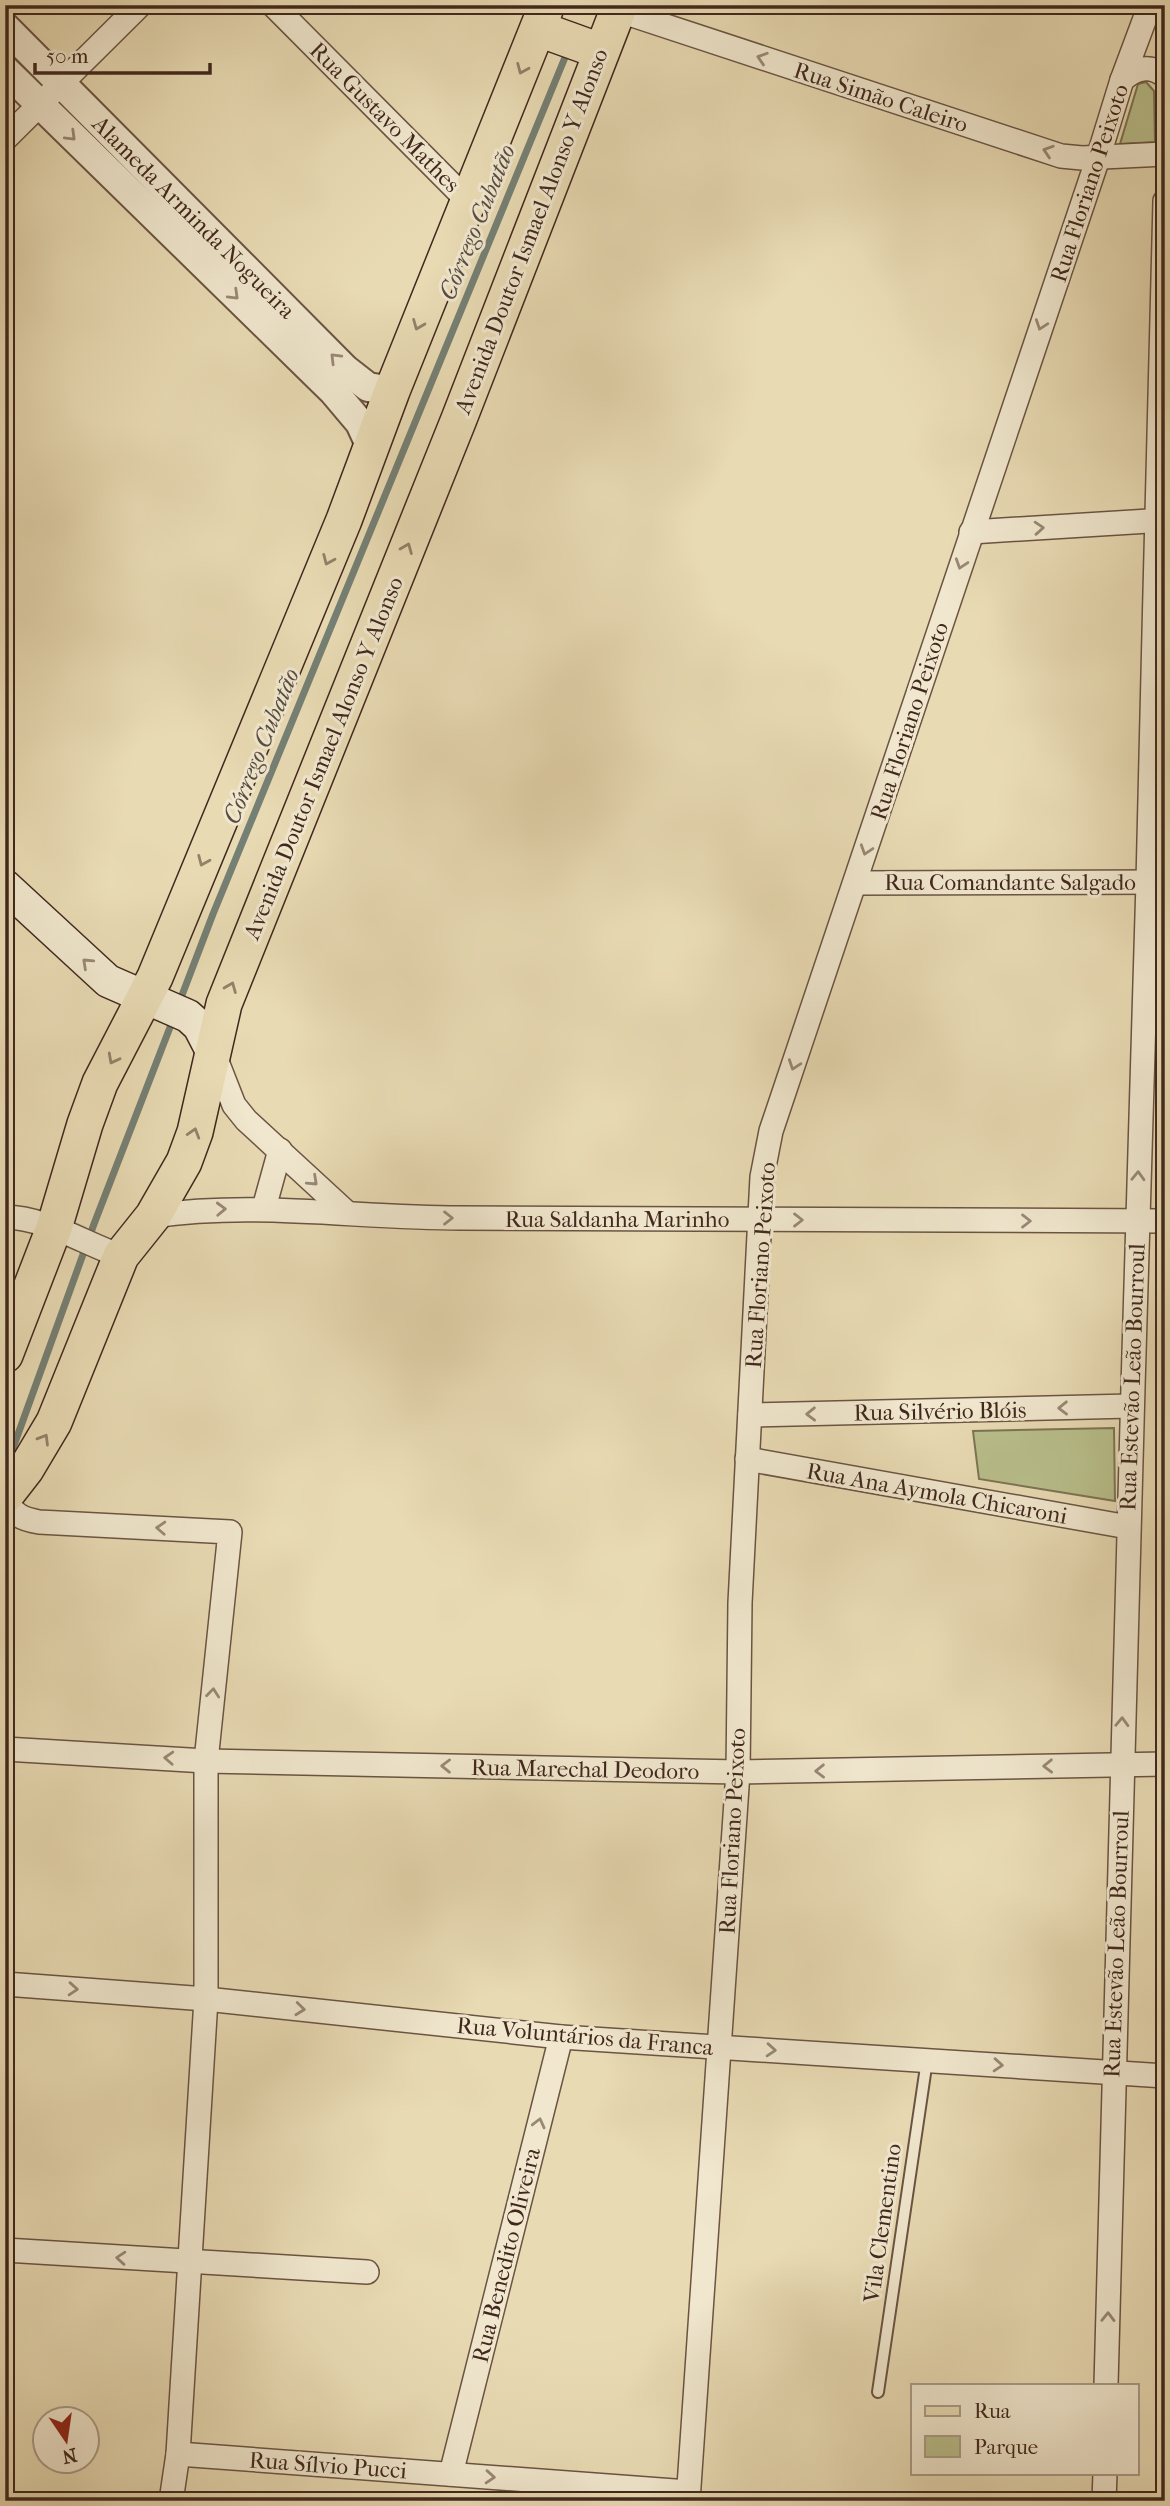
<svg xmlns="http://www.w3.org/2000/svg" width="1170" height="2506" font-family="'IM FELL French Canon',serif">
  <rect width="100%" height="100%" fill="#e8dab3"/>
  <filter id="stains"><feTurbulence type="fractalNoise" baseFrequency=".00286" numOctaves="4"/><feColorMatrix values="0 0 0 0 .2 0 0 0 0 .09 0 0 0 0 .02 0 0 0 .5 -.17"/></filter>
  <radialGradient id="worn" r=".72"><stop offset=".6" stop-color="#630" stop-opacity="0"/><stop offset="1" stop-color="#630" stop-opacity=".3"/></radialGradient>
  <g fill="#b8bf8b" stroke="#7c7454" stroke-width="2">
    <polygon points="1146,82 1154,91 1155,142 1120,144 1138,84"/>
    <polygon points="1114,1428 1115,1501 979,1479 973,1431"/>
  </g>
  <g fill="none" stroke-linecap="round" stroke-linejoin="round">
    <g stroke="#758074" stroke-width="7">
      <polyline points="179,1003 213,914 566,55"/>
      <polyline points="5,1457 13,1448 94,1224 174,1017"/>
    </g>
    <g stroke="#6b5443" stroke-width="14">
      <polyline id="service" points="878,2392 927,2060"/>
    </g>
    <g stroke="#6b5443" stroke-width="26">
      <g id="minor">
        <polyline points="273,5 467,200"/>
        <polyline points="605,6 1061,156 1082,158 1165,154"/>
        <path d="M1122 80C1135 68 1150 64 1165 76"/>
        <polyline points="5,139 140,5"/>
        <polyline points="971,532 1165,520"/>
        <polyline points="855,883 1165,882"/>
        <polyline points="214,1054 234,1105 246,1120 346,1212"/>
        <polyline points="264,1208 280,1150"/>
        <path d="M153 1216C256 1201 357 1218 460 1218 695 1219 930 1220 1165 1221"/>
        <path d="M5 1217C47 1218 83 1243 121 1256"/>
        <polyline points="750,1415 1131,1406"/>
        <polyline points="747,1459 1128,1527"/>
        <path d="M5 1498C13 1515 22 1519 39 1522L230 1532 206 1761V1999L178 2454 171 2501"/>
        <polyline points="5,1749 206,1761 738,1772 1165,1764"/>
        <polyline points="5,1984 206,1999 561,2037 1165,2076"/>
        <polyline points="5,2250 367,2272"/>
        <path d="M1106 2385C1116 1884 1134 1383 1148 882 1154 655 1158 428 1165 201"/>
        <polyline points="178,2454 688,2492"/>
        <polyline points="451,2474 561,2037"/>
        <polyline points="688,2501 738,1772 740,1603 762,1177 771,1131 1098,158 1122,80 1150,5"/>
        <polyline points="1104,2501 1105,2473"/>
      </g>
    </g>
    <g stroke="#6b5443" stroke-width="32">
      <g id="tertiary">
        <polyline points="5,27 345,369 368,387 392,391"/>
        <polyline points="5,70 333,391 360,423 371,447"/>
      </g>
    </g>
    <g stroke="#41281e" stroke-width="35">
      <polyline id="secondary" points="5,886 108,981 188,1016 199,1026 213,1053"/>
    </g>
    <g stroke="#41281e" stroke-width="38">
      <g id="primary">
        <polyline points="539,29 600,51"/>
        <polyline points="5,1355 54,1228 85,1124 100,1083 155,977 344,520 392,391 547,5"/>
        <polyline points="5,1496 26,1469 54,1422 121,1256 153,1216 184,1162 195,1132 224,1004 459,419 620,5"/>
      </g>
    </g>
    <use href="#service" stroke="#f0e7ce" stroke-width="10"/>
    <use href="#minor" stroke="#f0e7ce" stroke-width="23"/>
    <use href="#tertiary" stroke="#f0e7ce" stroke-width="28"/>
    <use href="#secondary" stroke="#f0e7ce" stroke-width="32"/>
    <use href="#primary" stroke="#e8dab3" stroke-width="35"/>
  </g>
  <defs><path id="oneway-chevron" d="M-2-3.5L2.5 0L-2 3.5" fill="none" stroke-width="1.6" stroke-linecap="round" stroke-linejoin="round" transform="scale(1.75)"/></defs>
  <g stroke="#988876">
    <use href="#oneway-chevron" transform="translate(762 58) rotate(-162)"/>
    <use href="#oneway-chevron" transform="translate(71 136) rotate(44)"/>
    <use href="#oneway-chevron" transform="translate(1048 151) rotate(-162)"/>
    <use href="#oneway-chevron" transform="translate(234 295) rotate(44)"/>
    <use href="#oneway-chevron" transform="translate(1041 325) rotate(109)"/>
    <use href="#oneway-chevron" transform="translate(335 358) rotate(-135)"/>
    <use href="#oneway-chevron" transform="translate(1039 528) rotate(-4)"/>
    <use href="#oneway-chevron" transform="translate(961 564) rotate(108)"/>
    <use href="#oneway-chevron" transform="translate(866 850) rotate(108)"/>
    <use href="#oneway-chevron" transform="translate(87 963) rotate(-137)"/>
    <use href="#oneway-chevron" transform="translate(794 1065) rotate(109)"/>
    <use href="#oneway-chevron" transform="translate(1138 1176) rotate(-88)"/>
    <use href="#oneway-chevron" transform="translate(313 1181) rotate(43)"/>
    <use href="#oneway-chevron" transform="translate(221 1209) rotate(-2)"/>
    <use href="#oneway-chevron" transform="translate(448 1218)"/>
    <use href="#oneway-chevron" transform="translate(798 1220)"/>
    <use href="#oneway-chevron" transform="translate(1026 1221)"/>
    <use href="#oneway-chevron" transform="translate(1063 1408) rotate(179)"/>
    <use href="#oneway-chevron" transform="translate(811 1414) rotate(179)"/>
    <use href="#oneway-chevron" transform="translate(161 1528) rotate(-177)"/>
    <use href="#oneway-chevron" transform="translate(213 1693) rotate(-84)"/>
    <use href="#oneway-chevron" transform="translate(1122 1722) rotate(-88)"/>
    <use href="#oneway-chevron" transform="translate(169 1758) rotate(-177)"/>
    <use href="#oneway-chevron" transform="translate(446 1766) rotate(-179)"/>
    <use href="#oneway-chevron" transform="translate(1048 1766) rotate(179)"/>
    <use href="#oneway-chevron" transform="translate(820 1771) rotate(179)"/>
    <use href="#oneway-chevron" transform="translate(73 1989) rotate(4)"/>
    <use href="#oneway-chevron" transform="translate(300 2009) rotate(6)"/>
    <use href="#oneway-chevron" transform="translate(771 2050) rotate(4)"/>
    <use href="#oneway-chevron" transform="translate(998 2065) rotate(4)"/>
    <use href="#oneway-chevron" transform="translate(539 2123) rotate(-76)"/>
    <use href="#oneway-chevron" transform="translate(121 2258) rotate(-176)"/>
    <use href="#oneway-chevron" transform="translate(1108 2317) rotate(-89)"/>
    <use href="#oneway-chevron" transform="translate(490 2477) rotate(4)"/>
  </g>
  <g stroke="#948168">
    <use href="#oneway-chevron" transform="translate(522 69) rotate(113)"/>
    <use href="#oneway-chevron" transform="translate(418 325) rotate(112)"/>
    <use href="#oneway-chevron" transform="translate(407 548) rotate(-68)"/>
    <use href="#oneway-chevron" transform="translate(328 560) rotate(113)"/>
    <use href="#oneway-chevron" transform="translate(203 861) rotate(113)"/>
    <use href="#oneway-chevron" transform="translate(231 987) rotate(-68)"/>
    <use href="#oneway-chevron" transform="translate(113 1059) rotate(118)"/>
    <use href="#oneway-chevron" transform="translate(194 1133) rotate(-73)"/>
    <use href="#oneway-chevron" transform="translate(44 1439) rotate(-59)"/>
  </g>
  <g text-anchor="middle" stroke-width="6" stroke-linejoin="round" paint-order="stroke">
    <g font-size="23" fill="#41281e" stroke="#f0e7ce">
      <text transform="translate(881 97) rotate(18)" y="8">Rua Simão Caleiro</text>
      <text transform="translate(385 117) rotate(45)" y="8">Rua Gustavo Mathes</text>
      <text transform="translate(1089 183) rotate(-72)" y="8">Rua Floriano Peixoto</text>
      <text transform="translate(194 217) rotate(45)" y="8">Alameda Arminda Nogueira</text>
      <text transform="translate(531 231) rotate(-69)" y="8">Avenida Doutor Ismael Alonso Y Alonso</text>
      <text transform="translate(909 721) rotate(-72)" y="8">Rua Floriano Peixoto</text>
      <text transform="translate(323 758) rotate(-68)" y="8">Avenida Doutor Ismael Alonso Y Alonso</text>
      <text x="1010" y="890">Rua Comandante Salgado</text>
      <text x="617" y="1227">Rua Saldanha Marinho</text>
      <text transform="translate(760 1265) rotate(-86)" y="8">Rua Floriano Peixoto</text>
      <text transform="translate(1132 1377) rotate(-88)" y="8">Rua Estevão Leão Bourroul</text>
      <text transform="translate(940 1411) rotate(-1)" y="8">Rua Silvério Blóis</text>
      <text transform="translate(937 1493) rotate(10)" y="8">Rua Ana Aymola Chicaroni</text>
      <text transform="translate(585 1769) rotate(1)" y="8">Rua Marechal Deodoro</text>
      <text transform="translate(732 1831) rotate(-87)" y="8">Rua Floriano Peixoto</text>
      <text transform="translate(1116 1944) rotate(-88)" y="8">Rua Estevão Leão Bourroul</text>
      <text transform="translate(585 2036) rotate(5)" y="8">Rua Voluntários da Franca</text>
      <text transform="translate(882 2223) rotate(-82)" y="8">Vila Clementino</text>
      <text transform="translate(506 2255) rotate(-76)" y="8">Rua Benedito Oliveira</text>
      <text transform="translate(328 2465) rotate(4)" y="8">Rua Sílvio Pucci</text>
    </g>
    <g font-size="24" font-style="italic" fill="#564c42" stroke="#f0e7ce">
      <text transform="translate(477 222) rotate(-68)" y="8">Córrego Cubatão</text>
      <text transform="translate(261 746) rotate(-68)" y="8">Córrego Cubatão</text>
    </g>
  </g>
  <rect width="1170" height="2506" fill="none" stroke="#e8dab3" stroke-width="28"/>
  <rect x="7" y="7" width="1156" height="2492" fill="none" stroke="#41281e" stroke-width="3.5"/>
  <rect x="14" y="14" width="1142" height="2478" fill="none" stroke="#41281e" stroke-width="2"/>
  <rect x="911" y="2384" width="228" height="91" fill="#f0e7ce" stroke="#aa9b88" stroke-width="2"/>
  <rect x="925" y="2406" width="35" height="10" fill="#e8dab3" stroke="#aa9b88" stroke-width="2"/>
  <text x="974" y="2418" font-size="21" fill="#41281e">Rua</text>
  <rect x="925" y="2436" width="35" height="21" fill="#b8bf8b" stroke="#aa9b88" stroke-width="2"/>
  <text x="974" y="2454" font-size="21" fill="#41281e">Parque</text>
  <g transform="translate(66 2440) rotate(167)"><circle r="33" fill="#f0e7ce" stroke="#aa9b88" stroke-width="2"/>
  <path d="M0-5L12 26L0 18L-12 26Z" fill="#8f2418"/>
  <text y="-10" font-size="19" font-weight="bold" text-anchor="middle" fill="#41281e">N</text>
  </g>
  <path d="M35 63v10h175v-10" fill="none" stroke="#41281e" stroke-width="3.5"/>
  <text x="46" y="63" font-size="21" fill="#41281e" stroke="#f0e7ce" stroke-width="5" paint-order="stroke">50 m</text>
  <rect width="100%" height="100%" filter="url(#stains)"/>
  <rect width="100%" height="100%" fill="url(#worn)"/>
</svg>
